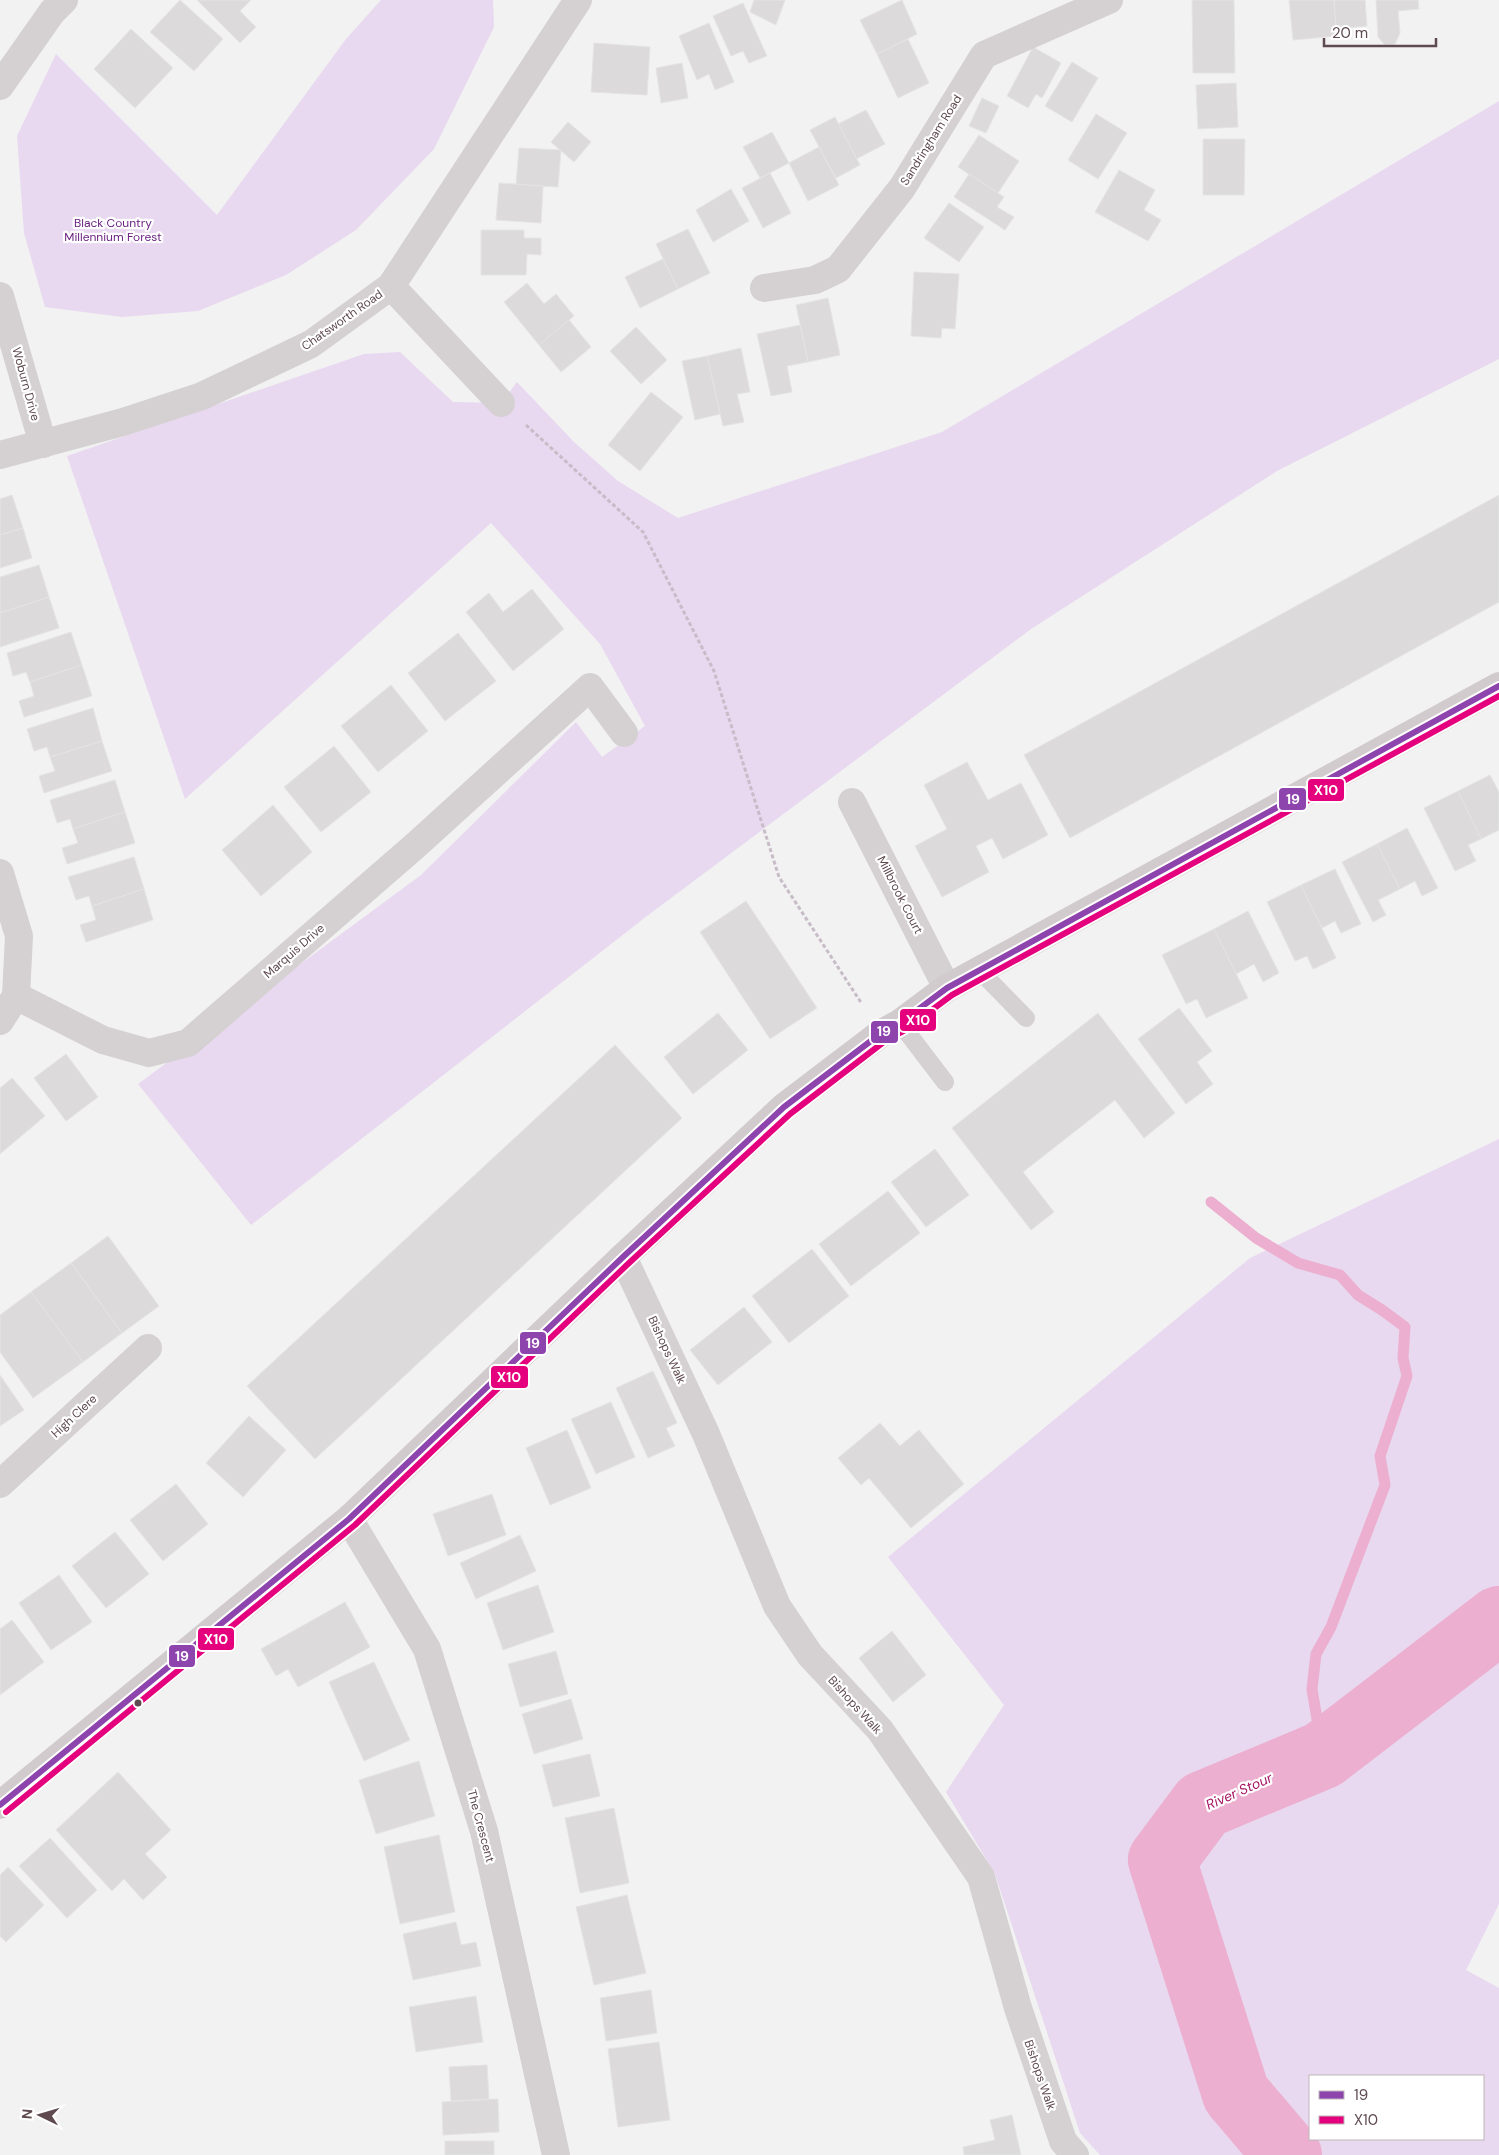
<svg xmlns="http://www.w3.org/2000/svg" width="1499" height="2155" font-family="'DM Sans',sans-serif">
  <rect width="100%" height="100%" fill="#f2f2f2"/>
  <g fill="#e8d8f0" fill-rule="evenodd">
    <polygon points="381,0 493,0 494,27 434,149 356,230 286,275 198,311 122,317 45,307 24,233 17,136 56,54 217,215 346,39"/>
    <polygon points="1499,101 1499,359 1277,471 1031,629 647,916 251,1225 138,1084 421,875 576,722 602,757 645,726 600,644 491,523 185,799 67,456 364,354 400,352 453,402 501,403 517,382 574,442 618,481 678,518 942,432"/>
    <path d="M1499 1139V1904L1466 1970 1499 1988V2155H1100L1080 2133 995 1874 946 1792 1004 1705 888 1557 1250 1258ZM1310 2076H1483V2139H1310Z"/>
  </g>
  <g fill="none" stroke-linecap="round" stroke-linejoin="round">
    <polyline stroke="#ecafcf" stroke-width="11" points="1211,1202 1256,1238 1298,1263 1340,1275 1358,1295 1382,1310 1405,1327 1403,1358 1407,1376 1380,1456 1385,1485 1331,1627 1316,1654 1312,1689 1323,1755"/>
    <polyline stroke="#ecafcf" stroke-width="68" points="1288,2155 1236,2094 1162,1860 1203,1805 1323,1755 1499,1620"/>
  </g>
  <g fill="#dcdada" stroke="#e5e4e4">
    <polygon points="180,0 223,39 194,71 150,32"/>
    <polygon points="197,0 251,0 240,11 256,27 240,43"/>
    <polygon points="754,0 785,0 776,25 750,12"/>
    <polygon points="902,0 917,34 877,54 860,20"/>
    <polygon points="1192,0 1234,0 1235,73 1193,73"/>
    <polygon points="1289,0 1334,0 1337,36 1293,40"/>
    <polygon points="1334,0 1365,0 1367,26 1336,29"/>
    <polygon points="1376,0 1418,0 1419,9 1398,11 1400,33 1395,44 1385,45 1378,37"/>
    <polygon points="743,3 767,56 749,63 743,51 731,56 713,16"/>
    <polygon points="709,23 734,82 715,90 709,74 697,80 679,36"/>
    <polygon points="131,29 173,68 135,108 94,69"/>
    <polygon points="908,39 929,83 898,98 877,54"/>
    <polygon points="594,43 650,47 647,95 591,92"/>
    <polygon points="1033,47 1061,63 1042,98 1036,94 1028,108 1007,96"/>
    <polygon points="1072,62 1098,78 1072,122 1045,106"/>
    <polygon points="682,63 688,98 661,103 656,68"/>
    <polygon points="1236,83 1238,127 1198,129 1196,85"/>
    <polygon points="982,98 999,106 986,133 969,126"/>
    <polygon points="866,110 885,144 856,159 838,124"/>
    <polygon points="1096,114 1127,133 1098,179 1068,160"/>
    <polygon points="835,117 860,165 836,178 810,130"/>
    <polygon points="568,122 591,142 574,162 551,142"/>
    <polygon points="772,132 789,163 760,178 743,147"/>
    <polygon points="979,135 1019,161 998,193 958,167"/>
    <polygon points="1203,139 1245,139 1244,195 1203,195"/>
    <polygon points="819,147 839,185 808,201 789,163"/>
    <polygon points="519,148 561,150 558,187 516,185"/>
    <polygon points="1119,170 1155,190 1144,210 1161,220 1148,241 1095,212"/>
    <polygon points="770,173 791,213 763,228 742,188"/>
    <polygon points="969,174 1004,197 997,207 1014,217 1005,230 954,197"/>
    <polygon points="499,183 543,186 541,223 496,220"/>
    <polygon points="731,189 749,221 713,242 696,210"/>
    <polygon points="949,203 984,227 959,262 924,238"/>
    <polygon points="688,229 710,273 678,289 656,244"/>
    <polygon points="481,230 524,230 524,238 541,238 541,255 527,254 526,275 481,275"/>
    <polygon points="663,259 678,289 640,308 625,277"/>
    <polygon points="914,272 959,274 955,329 942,328 941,338 911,336"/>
    <polygon points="527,283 544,304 556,294 574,316 539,345 504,302"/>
    <polygon points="828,298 840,355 808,362 796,305"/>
    <polygon points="569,320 591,347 561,372 539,345"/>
    <polygon points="800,325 808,362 787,366 792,392 771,396 757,334"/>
    <polygon points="636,327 667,360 641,384 610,351"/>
    <polygon points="741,348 750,392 737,394 744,422 723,426 707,356"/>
    <polygon points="707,356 720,414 695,420 682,361"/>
    <polygon points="651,392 683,417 640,471 608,445"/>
    <polygon points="12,495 23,528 0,535 0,499"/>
    <polygon points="1499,495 1499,602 1070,838 1024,755"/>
    <polygon points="23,528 32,558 0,568 0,535"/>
    <polygon points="39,565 49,597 0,613 0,577"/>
    <polygon points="532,589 564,629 513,671 466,612 489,593 503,612"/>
    <polygon points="49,597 59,628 0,647 0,613"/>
    <polygon points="71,632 82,665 30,682 26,672 13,676 7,653"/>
    <polygon points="458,633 496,681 445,721 408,673"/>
    <polygon points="82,665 92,696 24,717 19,701 34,696 30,682"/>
    <polygon points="391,685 428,731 378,772 341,726"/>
    <polygon points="93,708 102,741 50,757 47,747 34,751 27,729"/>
    <polygon points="102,741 112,771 44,793 39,776 55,771 50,757"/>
    <polygon points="334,746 371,792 321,832 284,787"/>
    <polygon points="967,762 988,800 1021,783 1048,835 1003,859 992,838 976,846 989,872 942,897 915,846 947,829 924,785"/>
    <polygon points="1490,775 1499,792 1499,830 1481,839 1458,791"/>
    <polygon points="115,780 125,812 73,829 70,819 57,823 50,800"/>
    <polygon points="1458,791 1481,839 1468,845 1476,861 1455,871 1424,808"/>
    <polygon points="273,805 312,852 261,896 222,850"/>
    <polygon points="125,812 135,843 67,864 62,848 78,843 73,829"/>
    <polygon points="1407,828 1438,888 1422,896 1415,881 1400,889 1377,844"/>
    <polygon points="1377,844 1400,889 1378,900 1386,915 1373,922 1342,862"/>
    <polygon points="134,857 144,889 92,906 89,896 76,900 68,877"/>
    <polygon points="1335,869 1361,924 1341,933 1335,921 1322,928 1301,885"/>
    <polygon points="1301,885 1336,958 1313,969 1307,956 1295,961 1267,902"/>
    <polygon points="144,889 153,920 86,942 80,925 96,920 92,906"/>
    <polygon points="746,901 817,1008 770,1039 700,932"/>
    <polygon points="1248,911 1279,973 1263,982 1254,964 1236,974 1214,929"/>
    <polygon points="1214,929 1248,998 1206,1018 1197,999 1186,1004 1162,955"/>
    <polygon points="1179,1008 1212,1051 1197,1062 1213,1084 1186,1104 1138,1039"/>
    <polygon points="718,1013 748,1050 693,1094 664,1057"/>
    <polygon points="1098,1013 1175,1113 1144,1138 1115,1100 1023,1172 1054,1212 1031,1230 952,1128"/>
    <polygon points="615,1045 682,1118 315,1459 247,1386"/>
    <polygon points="66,1054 98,1097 66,1121 34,1078"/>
    <polygon points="12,1078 45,1116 0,1154 0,1088"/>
    <polygon points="935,1149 969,1195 926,1227 891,1182"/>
    <polygon points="888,1191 920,1233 851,1286 819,1244"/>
    <polygon points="108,1236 159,1306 122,1333 71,1263"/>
    <polygon points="812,1249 849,1296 789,1343 752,1296"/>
    <polygon points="71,1263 122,1333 83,1362 31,1292"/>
    <polygon points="31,1292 83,1362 33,1398 0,1352 0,1315"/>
    <polygon points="744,1307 772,1342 718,1385 690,1350"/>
    <polygon points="653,1371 677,1423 666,1428 675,1446 648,1458 616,1388"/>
    <polygon points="0,1375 24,1410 0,1426"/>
    <polygon points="611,1402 635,1457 596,1474 571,1419"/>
    <polygon points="249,1416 286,1450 243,1497 206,1463"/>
    <polygon points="880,1423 900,1446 919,1430 964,1484 911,1528 869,1478 861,1485 838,1458"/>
    <polygon points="567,1430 591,1488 550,1505 526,1448"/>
    <polygon points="176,1484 208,1524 163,1561 130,1520"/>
    <polygon points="492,1494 506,1535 448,1556 433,1514"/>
    <polygon points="115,1532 149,1574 106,1608 72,1566"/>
    <polygon points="520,1535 536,1571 476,1599 460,1563"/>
    <polygon points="59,1575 92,1622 51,1650 19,1603"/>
    <polygon points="538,1585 554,1632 503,1650 487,1603"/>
    <polygon points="345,1602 370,1647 298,1687 288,1669 276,1676 261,1649"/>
    <polygon points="12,1620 44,1662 0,1695 0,1629"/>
    <polygon points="892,1631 926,1675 893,1702 859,1658"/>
    <polygon points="556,1651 568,1694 520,1707 508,1664"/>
    <polygon points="374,1662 410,1740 364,1761 329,1682"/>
    <polygon points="571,1699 583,1739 534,1754 522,1714"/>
    <polygon points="590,1754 600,1796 553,1807 542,1765"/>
    <polygon points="419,1761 435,1816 376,1834 359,1780"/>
    <polygon points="118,1772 171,1830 145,1854 167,1877 143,1900 124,1879 112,1891 56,1830"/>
    <polygon points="614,1808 629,1883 580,1893 565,1818"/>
    <polygon points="439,1835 455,1912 400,1924 384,1847"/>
    <polygon points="50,1838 97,1890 67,1918 19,1866"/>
    <polygon points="8,1867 44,1905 6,1942 0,1936 0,1875"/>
    <polygon points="627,1895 646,1973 594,1985 576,1907"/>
    <polygon points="456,1922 461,1945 476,1942 481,1966 413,1980 403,1934"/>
    <polygon points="651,1990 657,2033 606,2041 600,1998"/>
    <polygon points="476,1996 483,2042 416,2052 409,2007"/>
    <polygon points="659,2042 670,2120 618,2127 608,2049"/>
    <polygon points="487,2065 489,2099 451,2101 449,2067"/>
    <polygon points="498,2099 499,2132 443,2135 442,2102"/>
    <polygon points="1012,2115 1021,2155 964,2155 963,2147 995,2140 990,2120"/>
    <rect x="445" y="2141" width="49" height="14"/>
  </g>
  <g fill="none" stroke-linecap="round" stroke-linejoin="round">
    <polyline stroke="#c7bcc7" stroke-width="3" stroke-dasharray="4 2.5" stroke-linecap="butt" points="526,425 643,532 714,671 779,877 862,1004"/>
    <g stroke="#d5d1d2" stroke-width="18">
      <polyline points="979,970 1026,1018"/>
      <polyline points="900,1023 945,1082"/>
    </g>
    <g stroke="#d5d1d2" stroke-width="28">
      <polyline points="0,86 52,12 64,0"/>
      <polyline points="391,286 501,403"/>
      <polyline points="764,288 815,280 838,269 902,188 984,55 1109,0"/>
      <polyline points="0,296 43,444"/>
      <polyline points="0,455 123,422 202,396 311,344 391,286 578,0"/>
      <polyline points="852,802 947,988"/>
      <polyline points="0,873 19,936 16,996 103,1040 149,1053 188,1043 416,845 590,687 624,733"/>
      <polyline points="0,1021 16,996"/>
      <polyline points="623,1257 706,1434 777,1606 810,1655 880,1730 981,1877 1018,2008 1063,2141 1075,2155"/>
      <polyline points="0,1484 148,1348"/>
      <polyline points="349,1519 427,1649 484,1831 556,2155"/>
    </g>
    <polyline stroke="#d2cbcd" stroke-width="28" points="0,1805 349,1519 623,1257 784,1107 880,1034 900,1023 947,988 1499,686"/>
    <g stroke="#fff" stroke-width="10">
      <polyline id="bus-1" points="0,1805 349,1519 623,1257 784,1107 880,1034 900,1023 947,988 1499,686"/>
    </g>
    <g stroke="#fff" stroke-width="10">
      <polyline id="bus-2" points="6,1812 355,1525 629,1263 790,1114 885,1041 905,1030 952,995 1499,696"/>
    </g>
    <use href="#bus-1" stroke="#8e44ad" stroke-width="6"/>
    <use href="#bus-2" stroke="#e5007d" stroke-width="6"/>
  </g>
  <circle fill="#5e4a4f" stroke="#fff" stroke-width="2" cx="138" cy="1703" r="4.5"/>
  <g text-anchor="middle" stroke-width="4.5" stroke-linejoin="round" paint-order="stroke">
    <g font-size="12" fill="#5e4a4f" stroke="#fff">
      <text transform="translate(931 140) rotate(-58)" y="4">Sandringham Road</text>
      <text transform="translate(342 320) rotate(-35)" y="4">Chatsworth Road</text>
      <text transform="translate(26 384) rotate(75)" y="4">Woburn Drive</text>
      <text transform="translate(900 895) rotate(63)" y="4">Millbrook Court</text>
      <text transform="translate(294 951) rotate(-41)" y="4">Marquis Drive</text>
      <text transform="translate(667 1350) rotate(65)" y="4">Bishops Walk</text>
      <text transform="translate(74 1416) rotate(-43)" y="4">High Clere</text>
      <text transform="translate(855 1705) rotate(48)" y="4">Bishops Walk</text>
      <text transform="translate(481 1826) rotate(75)" y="4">The Crescent</text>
      <text transform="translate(1040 2075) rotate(71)" y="4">Bishops Walk</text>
    </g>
    <g font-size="12" fill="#661c7e" stroke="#fff">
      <text x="113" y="227">Black Country<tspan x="113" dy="14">Millennium Forest</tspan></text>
    </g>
    <g font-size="14" font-style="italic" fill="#a71462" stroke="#fff">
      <text transform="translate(1239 1791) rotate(-24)" y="5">River Stour</text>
    </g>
  </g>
  <g stroke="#fff" stroke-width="2">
    <rect x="1307" y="778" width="38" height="24" rx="5" fill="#e5007d"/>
    <rect x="1278" y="787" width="29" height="24" rx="5" fill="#8e44ad"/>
    <rect x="899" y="1008" width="38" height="24" rx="5" fill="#e5007d"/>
    <rect x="870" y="1020" width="29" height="24" rx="5" fill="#8e44ad"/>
    <rect x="519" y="1331" width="28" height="24" rx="5" fill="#8e44ad"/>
    <rect x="490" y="1365" width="39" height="24" rx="5" fill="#e5007d"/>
    <rect x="197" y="1627" width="38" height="24" rx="5" fill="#e5007d"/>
    <rect x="168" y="1644" width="28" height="24" rx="5" fill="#8e44ad"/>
  </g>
  <g font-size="14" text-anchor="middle" font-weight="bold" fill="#fff">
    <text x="1326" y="795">X10</text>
    <text x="1293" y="804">19</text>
    <text x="918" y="1025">X10</text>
    <text x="884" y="1036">19</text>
    <text x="533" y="1348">19</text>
    <text x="509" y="1382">X10</text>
    <text x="216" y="1644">X10</text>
    <text x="182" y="1661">19</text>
  </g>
  <rect x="1309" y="2075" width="175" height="65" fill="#ffffff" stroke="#bfb7b9"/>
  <rect x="1319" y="2091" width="25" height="8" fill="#8e44ad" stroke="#bfb7b9"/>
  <text x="1354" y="2100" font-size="15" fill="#5e4a4f">19</text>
  <rect x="1319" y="2116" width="25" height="8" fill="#e5007d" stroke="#bfb7b9"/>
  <text x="1354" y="2125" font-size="15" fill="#5e4a4f">X10</text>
  <g transform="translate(40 2115) rotate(275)" stroke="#ffffff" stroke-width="4" paint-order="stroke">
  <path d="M0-4L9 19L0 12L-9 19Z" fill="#5e4a4f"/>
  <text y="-8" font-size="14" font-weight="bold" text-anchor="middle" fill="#5e4a4f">N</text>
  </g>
  <path d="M1324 38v8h112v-8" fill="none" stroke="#5e4a4f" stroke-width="2.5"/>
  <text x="1332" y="38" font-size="15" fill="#5e4a4f" stroke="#ffffff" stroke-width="4" paint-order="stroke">20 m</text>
</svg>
